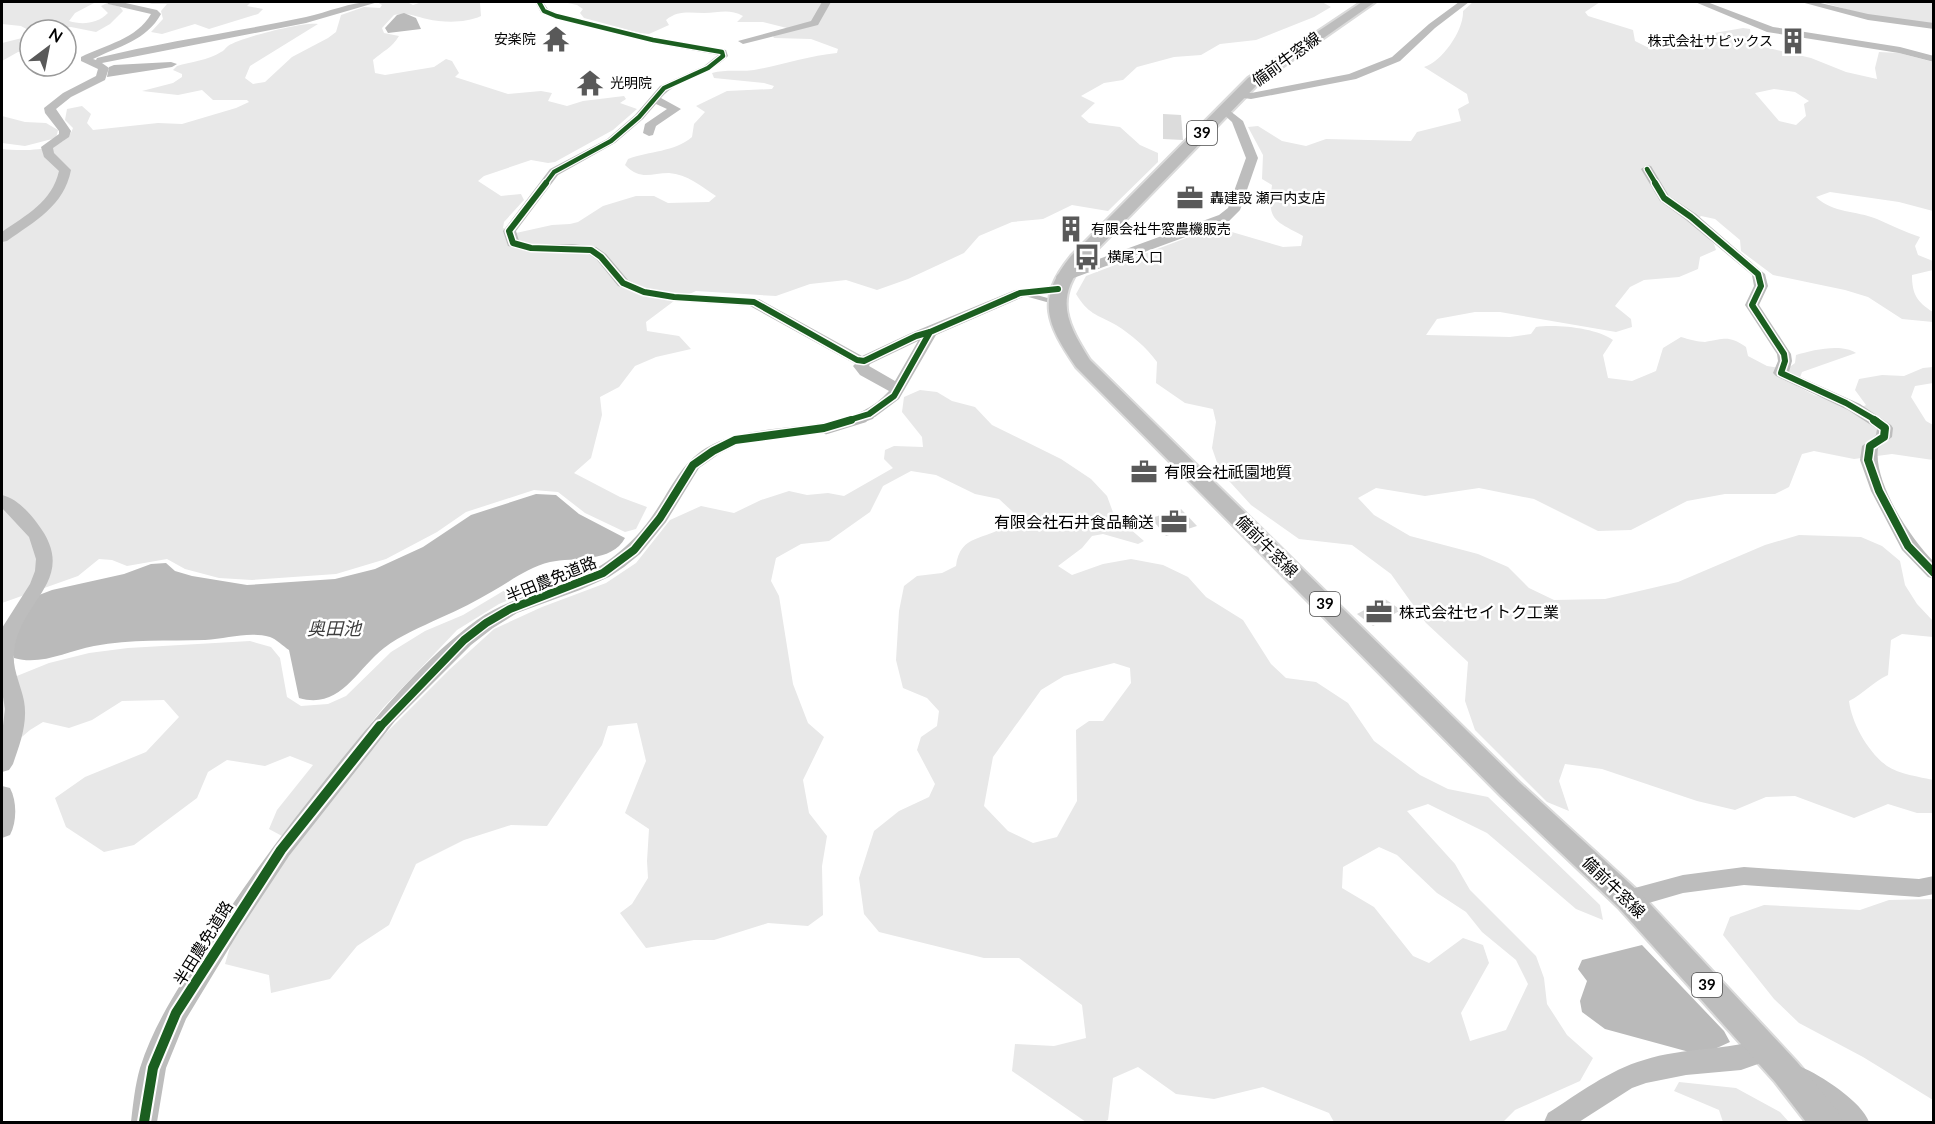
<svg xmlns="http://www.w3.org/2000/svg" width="1935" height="1124" font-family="Lato,'Noto Sans JP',sans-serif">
  <rect width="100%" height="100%" fill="#fff"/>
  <g fill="#e8e8e8" fill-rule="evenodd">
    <path d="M2 2H96L75 13 69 21C82 25 97 24 108 13L101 6 107 3 120 7 123 11 110 24 96 32 71 27 30 31 21 26 2 24Z"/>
    <polygon points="146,2 251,2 247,6 263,9 258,14 209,29 195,24 162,34 151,32 163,19 161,11 167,4 152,4"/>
    <path d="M377 2H407L413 5 422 2H477L480 3 481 16C466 23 444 23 427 19 414 16 408 12 394 15L382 28 384 33 399 36C392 48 383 51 373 60L375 73 385 75 434 67 446 59 452 61 459 73 455 77 508 94 541 91 552 93 548 101 567 106 583 101 624 96 626 99 620 103 637 109 613 130 555 162 548 163 531 160 484 176 478 181 501 196 521 194 524 200 504 222 503 228 516 233 552 225 570 224 578 222 603 206 636 196H654L668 203 709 202 716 196C702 187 687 174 669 173 651 173 641 181 625 165L628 159C650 151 674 152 692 137L694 124 705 112 696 106 727 91 772 89 774 86 764 83 714 78 712 73C726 69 740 72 754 70 782 65 808 56 837 53L838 49 811 39 774 38 773 36 791 29 763 22H737L743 16C729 8 718 13 704 13 690 13 678 10 666 20L669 25 649 34 640 33 584 18 580 13 583 9 577 5 563 2H1322L1331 7 1314 17 1256 40 1220 44 1201 55 1174 57 1137 67 1123 80 1104 83 1081 96 1095 103 1081 116 1089 123 1120 127 1140 145 1158 153V162L1108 211 1072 205 1043 219 1012 222 979 236 964 253 908 279 877 290 846 280 810 284 776 296 696 291 674 301 646 322 647 331 679 336 691 349 656 357 635 366 619 387 600 397 602 415 591 458 574 473 620 497 647 507 636 529 625 532 585 513 558 492 534 490 466 512 437 532 386 559 336 574 252 580 219 578 185 569 167 559 127 566 112 560 99 559 78 576 2 603V149C22 151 65 153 73 128L65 120 67 109 82 106 91 114 87 123 93 130 158 123 182 124 236 108 249 102 247 100H213L202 90 178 95 142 91 173 83 182 77V74L173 70 177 66C190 62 209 60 221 52 224 51 225 48 228 46 239 38 305 21 318 24L250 66 245 78 253 84 265 82 292 57 328 38 336 32 341 15 364 7 380 8 382 5Z"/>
    <path d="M1473 2H1600L1585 12 1588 16 1633 30 1635 41 1647 47H1663L1668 36H1697L1743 28 1750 29 1751 38 1764 47 1811 58 1846 72 1877 79 1875 68 1879 52 1899 53 1933 62V211L1899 202 1830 192 1816 197C1834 214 1855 210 1877 219 1891 225 1905 232 1920 237L1915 246 1918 255 1933 261V270L1912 275C1912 294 1917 302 1933 312V322L1902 319 1868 297 1845 290 1773 275 1741 251 1740 240 1715 219 1701 216 1693 223 1714 244 1716 250 1700 257 1698 269 1679 277 1644 280 1630 287 1615 306 1631 319 1632 327 1616 332 1500 312H1475L1437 319 1426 335 1510 337 1531 334 1536 327C1556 324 1597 328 1613 340L1603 355 1608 378 1632 381 1656 371 1663 348 1681 337C1688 339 1698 342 1705 342 1725 339 1728 335 1746 347L1748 356 1767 366 1787 369 1795 363 1796 355C1812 350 1842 343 1856 353L1802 372 1797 386 1814 395 1858 409 1866 405 1855 390 1859 379 1882 375 1904 376 1923 368 1933 367V383L1915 386 1911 397 1926 421 1933 425V460L1892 454 1854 459 1814 451 1802 454 1789 487 1775 494H1725L1687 501 1631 530 1598 531 1534 499 1479 488 1425 496 1376 488 1358 498 1374 515 1410 536 1478 554 1508 567 1529 588 1554 600 1605 599 1678 582 1765 545 1799 535 1861 537 1882 546 1900 561 1905 585 1917 604 1933 621V637L1902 634 1891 640 1888 675C1873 682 1863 694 1849 701 1852 724 1868 752 1887 766 1899 774 1920 777 1933 780V813H1917L1888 804 1854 818 1795 796 1766 797 1735 810 1697 801 1602 769 1565 764 1559 781 1569 811 1547 802 1475 730 1465 701 1468 662 1426 623 1391 574 1352 545 1299 539 1251 505 1220 471 1212 448 1216 422 1213 409 1185 403 1156 383 1157 362C1146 347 1132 335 1116 325 1096 314 1088 314 1076 294L1086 276 1202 232 1225 230 1283 247 1301 246 1303 236C1274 220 1267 221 1272 185L1262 179 1263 155 1248 127 1258 126 1282 141 1306 146 1326 139 1411 141 1417 132 1461 121 1458 109 1469 103 1467 94 1424 67C1442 62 1464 30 1463 11ZM1774 89 1795 92 1809 101 1804 104 1806 116 1796 125 1779 121 1755 93Z"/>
    <polygon points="1821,2 1933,2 1933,28 1870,16"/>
    <polygon points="30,36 30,50 18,52 2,61 2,43"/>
    <polygon points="2,116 25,122 46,123 58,130 56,138 25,146 2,143"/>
    <path d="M920 390 937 392 952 401 975 407 992 425 1061 459 1091 479 1107 496 1114 515 1144 541 1138 544 1103 534 1092 536 1082 548 1058 566 1072 575 1103 564 1131 559 1163 565 1188 577 1206 597 1243 620 1271 664 1286 678 1316 682 1348 703 1374 741 1420 775 1448 789 1488 797 1600 905 1603 920 1576 909 1487 833 1428 804 1407 811 1455 864 1470 890 1536 956 1544 978 1547 1004 1567 1035 1593 1058 1580 1081 1515 1110 1503 1122H1334L1329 1113 1263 1087 1214 1099 1176 1094 1138 1067 1113 1078 1108 1120 1103 1122H1086L1012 1071 1015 1044 1054 1046 1086 1038 1082 1005 1019 958H984L879 932 864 914 859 878 874 831 899 811 929 797 935 784 917 750 921 737 937 726 939 711 927 698 903 688 896 660 899 611 904 586 917 576 942 573 956 566C960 533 986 541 1006 525 1009 522 1011 516 1013 512L999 499 975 494 936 475 911 471 883 486 870 512 829 541 801 544 776 558 771 581 779 596 793 684 808 723 824 737 803 780 809 813 827 836 822 866 823 915 808 926 768 923 714 940H694L646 948 620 913 632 904 648 878 647 861 649 829 625 813 646 761 637 723 608 726 602 745 547 826 511 825 464 840 416 864 389 925 357 946 330 979 271 993 269 975 225 964 237 923 377 742 450 669 494 629 542 607 606 583 636 563 670 520 701 506 734 513 761 500 789 491 807 495 828 493 844 496 893 468 884 459 885 450 894 446 923 447 922 437 902 412 904 397ZM1114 663 1130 668 1131 683 1103 721H1089L1076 730 1077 801 1057 837 1033 843 1008 831 984 806 993 757 1041 690 1064 676ZM1379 847 1397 855 1437 893 1466 912 1482 932 1516 960 1528 984 1506 1030 1470 1041 1461 1013 1489 963 1483 945 1463 938 1429 963 1413 956 1374 907 1342 888 1343 867Z"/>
    <polygon points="515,584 525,585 528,592 499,604 457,630 383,708 282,836 269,829 277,810 313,765 290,756 265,766 227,760 208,772 197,798 134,845 104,852 66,827 55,798 85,777 146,752 179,717 164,700 122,701 92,720 69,728 43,722 30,730 2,754 2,682 49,663 89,653 128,648 250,641 271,647 280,658 287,697 301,706 328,704 346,696 391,652 425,631 463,615"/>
    <polygon points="1933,899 1933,1100 1863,1057 1799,1023 1774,999 1723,935 1730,917 1764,905 1860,910 1889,900"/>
    <polygon points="1679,1082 1736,1088 1780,1112 1789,1122 1723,1122 1719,1110 1674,1091"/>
  </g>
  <g fill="#bababa">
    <polygon points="404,13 416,18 421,29 388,33 385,28 397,15"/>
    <polygon points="171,62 177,64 172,67 107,77 109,67 114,65"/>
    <path d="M536 494 556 495 579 514 625 538C612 563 574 557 550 562 529 567 512 580 493 591 476 601 459 610 440 618 421 627 401 635 384 648 356 670 340 710 299 698L289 650C283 646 276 639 270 637 248 631 227 639 205 640 168 641 131 639 94 646 67 651 41 666 14 658L11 649 18 623 39 595 52 590 124 574 151 564 166 563 175 571 192 576 247 585 335 579 375 569 423 547 471 515Z"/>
    <polygon points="1642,945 1724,1031 1730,1042 1708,1052 1693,1053 1605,1029 1582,1012 1580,1001 1587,981 1578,969 1582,960"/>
  </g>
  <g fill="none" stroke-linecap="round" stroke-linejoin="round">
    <g stroke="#bababa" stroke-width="4">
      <polyline points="1029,295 1047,300"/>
      <polyline points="861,421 872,417"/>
    </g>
    <polyline stroke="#bababa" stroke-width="4.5" points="826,432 865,420"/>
  </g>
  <g fill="#dcdcdc">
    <polygon points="1163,114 1181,115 1183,140 1163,139"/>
    <polygon points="1181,509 1197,526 1166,536 1151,518"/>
    <polygon points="1385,599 1401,610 1373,626 1357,614"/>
  </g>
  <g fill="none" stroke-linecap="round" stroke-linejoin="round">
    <g stroke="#dbdbdb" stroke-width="4">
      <path id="major" d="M1362 2H1375L1258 84 1083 264C1054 300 1068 325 1090 360L1519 782 1638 891 1797 1062 1838 1111 1842 1122H1806L1775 1082 1618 907 1501 796 1076 367C1047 324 1035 300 1071 256L1248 78Z"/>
    </g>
    <g fill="#bdbdbd" fill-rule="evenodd">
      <path d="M107 2H121L157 10 161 14C146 41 119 46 93 59L96 60 97 58C166 41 237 32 306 17 329 12 355 0 378 2L306 23 102 63 109 68 105 80 71 97 56 109 71 131 69 137 53 148 54 153 71 170C64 206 35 221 7 241L2 242V232C26 215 52 202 59 171L44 157 41 147 59 134V131L45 113 44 108 63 93 96 76 98 69 81 61V57C105 45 137 39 151 14L108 4Z"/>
      <path d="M535 2H543L548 9 559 14 653 37 726 50 728 56C709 76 678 78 661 98L681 109 656 126 653 135 649 136 643 133 645 124 667 109 656 104 643 119 615 143 558 175 516 231 519 241 531 244H572L596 247 606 254 628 280 647 289 674 293 759 299 862 356 911 333 1015 290 1058 285 1065 289 1058 293 1023 297 936 335 899 399 875 417 824 433 739 444 719 454 699 468 666 522 640 554 624 567 609 577 580 590 517 613 493 628 471 645 395 721 289 856 240 930 186 1019 166 1068 157 1122H131C133 1105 135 1085 140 1068 154 1023 181 984 206 945 248 878 292 821 341 760 380 712 427 656 477 620 518 591 573 588 613 557 629 545 644 529 655 512 671 489 681 463 706 448 760 415 845 441 889 391L860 375 853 366 855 364 750 306 674 301 644 296 618 286 597 260 587 253 531 252 508 246 503 231 550 169 607 139 635 115 660 86 704 66 718 55 653 43 553 18 541 13ZM918 341 895 381 869 366 870 364Z"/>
      <polygon points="822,2 831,2 818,25 743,44 738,41 811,21"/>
      <polygon points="1459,2 1469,2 1435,28 1400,61 1356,79 1251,99 1236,97 1235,95 1240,92 1251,93 1349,74 1392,57 1429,24"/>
      <polygon points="1695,2 1707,2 1773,27 1900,47 1934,56 1934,62 1899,53 1767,32"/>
      <polygon points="1801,2 1816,2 1868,14 1934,23 1934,29 1868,20"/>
      <polygon points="1225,107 1243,121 1258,158 1240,210 1229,221 1068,280 1058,280 1056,277 1058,274 1219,215 1228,208 1246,158 1232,122 1219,110"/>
      <path d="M1647 165 1651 166 1669 196 1696 214 1765 274 1768 286 1759 305 1791 354 1792 361 1789 372 1860 404 1891 425 1893 428 1892 437 1878 448C1873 482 1910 538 1934 562V579L1928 577 1902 550 1871 491 1860 460 1862 446 1876 435 1877 429 1848 410 1776 376 1773 373 1778 361 1777 354 1745 305 1754 286 1752 275 1686 220 1660 201 1641 169Z"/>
      <path d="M2 495C16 498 29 512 37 523 81 580 19 599 14 652 12 669 21 685 24 701 28 723 20 744 13 764L9 770 2 772V734L5 709 2 691V628L30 584 35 571 36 559 29 537 2 508Z"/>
      <path d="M2 786 10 788C17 801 17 822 10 835L2 838Z"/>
      <polygon points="1744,867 1919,879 1934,876 1934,894 1919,897 1744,885 1683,893 1628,909 1620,906 1616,899 1620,892 1683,875"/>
      <path d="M1766 1038 1775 1042 1779 1050 1775 1058 1741 1070 1686 1075 1646 1083 1632 1088 1579 1122H1544L1548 1113C1578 1094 1609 1070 1644 1060 1684 1047 1726 1051 1766 1038Z"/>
      <path d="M1801 1067C1821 1075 1862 1102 1869 1122H1837L1802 1091 1792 1087 1788 1079 1792 1071Z"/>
    </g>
    <use href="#major" fill="#bdbdbd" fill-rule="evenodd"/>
    <g stroke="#fff" stroke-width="7">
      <g id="cycleway-far3">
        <polyline points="539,2 544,11 556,16 653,40 722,52 723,56 708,68 664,88 639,117 611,141 554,172 545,184"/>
        <polyline points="1647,169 1656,184"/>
      </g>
    </g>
    <g stroke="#fff" stroke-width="9">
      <g id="cycleway-far2">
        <polyline points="546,183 509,231 513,243 531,248 591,250 601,257 623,283 644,292 674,297 754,302 857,360 864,361 916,336 930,332"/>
        <polyline points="1655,183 1664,198 1691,217 1758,274 1761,286 1752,305 1784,354 1785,361 1781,373 1846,403 1877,421"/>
        <polyline points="846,421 869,414 894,396 930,332 1020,293 1058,289"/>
      </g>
    </g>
    <g stroke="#fff" stroke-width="11">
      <g id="cycleway-far1">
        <polyline points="1874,420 1885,428 1884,437 1870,446 1868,460 1879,491 1908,546 1934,573"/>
        <polyline points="379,728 464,640 486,623 510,609 603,573 634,550 660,518 693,465 713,451 735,440 824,428 851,420"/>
      </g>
    </g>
    <g stroke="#fff" stroke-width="14">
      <polyline id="cycleway" points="144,1122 153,1068 176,1013 281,850 380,726"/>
    </g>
    <use href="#cycleway-far3" stroke="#1b5e20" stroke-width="4.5"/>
    <use href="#cycleway-far2" stroke="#1b5e20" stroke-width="6"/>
    <use href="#cycleway-far1" stroke="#1b5e20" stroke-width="8"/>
    <use href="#cycleway" stroke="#1b5e20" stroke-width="10"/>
  </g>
  <defs>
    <g id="temple-bare" transform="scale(2.07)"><path d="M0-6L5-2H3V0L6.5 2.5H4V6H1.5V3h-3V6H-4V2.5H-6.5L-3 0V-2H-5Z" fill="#595959" stroke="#fff" stroke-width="2.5" paint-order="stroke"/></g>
    <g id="building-bare" transform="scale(2.07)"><path d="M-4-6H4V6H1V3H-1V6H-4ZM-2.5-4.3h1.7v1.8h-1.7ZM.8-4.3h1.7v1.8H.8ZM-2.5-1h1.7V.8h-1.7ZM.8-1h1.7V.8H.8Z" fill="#595959" stroke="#fff" stroke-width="2.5" paint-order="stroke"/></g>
    <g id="office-bare" transform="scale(2.07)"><path d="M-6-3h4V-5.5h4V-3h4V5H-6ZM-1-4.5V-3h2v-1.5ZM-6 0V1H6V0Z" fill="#595959" stroke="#fff" stroke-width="2.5" paint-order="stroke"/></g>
    <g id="bus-bare" transform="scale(2.07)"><path d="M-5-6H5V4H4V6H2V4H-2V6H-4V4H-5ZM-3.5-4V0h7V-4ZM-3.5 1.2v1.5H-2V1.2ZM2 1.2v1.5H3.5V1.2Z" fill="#595959" stroke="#fff" stroke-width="2.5" paint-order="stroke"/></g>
  </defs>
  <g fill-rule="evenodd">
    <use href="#temple-bare" x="556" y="39"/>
    <use href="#building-bare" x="1793" y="41"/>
    <use href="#temple-bare" x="590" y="83"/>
    <use href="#office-bare" x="1190" y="198"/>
    <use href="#building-bare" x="1071" y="229"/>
    <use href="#bus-bare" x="1087" y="257"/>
    <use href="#office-bare" x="1144" y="472"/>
    <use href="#office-bare" x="1174" y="522"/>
    <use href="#office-bare" x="1379" y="612"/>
  </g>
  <g text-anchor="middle" stroke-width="5" stroke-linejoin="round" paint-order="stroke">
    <g font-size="14" fill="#000" stroke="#fff" text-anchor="start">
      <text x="536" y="44" text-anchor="end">安楽院</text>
      <text x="1773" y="46" text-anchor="end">株式会社サピックス</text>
      <text x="610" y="88">光明院</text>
      <text x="1210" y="203">轟建設 瀬戸内支店</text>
      <text x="1091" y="234">有限会社牛窓農機販売</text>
      <text x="1107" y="262">横尾入口</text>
    </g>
    <g fill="#fff" stroke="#4c4c4c" stroke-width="1.5">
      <rect x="1187" y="121" width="30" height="24" rx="4.5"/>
      <rect x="1310" y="592" width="30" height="24" rx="4.5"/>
      <rect x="1692" y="973" width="30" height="24" rx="4.5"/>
    </g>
    <g font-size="15" font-weight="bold" fill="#000">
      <text x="1202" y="138">39</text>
      <text x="1325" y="609">39</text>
      <text x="1707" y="990">39</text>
    </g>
    <g font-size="16" fill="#000" stroke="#fff">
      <text transform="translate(1286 59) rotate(-36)" y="6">備前牛窓線</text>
      <text transform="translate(1267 546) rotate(45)" y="6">備前牛窓線</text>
      <text transform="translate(551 579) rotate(-22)" y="6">半田農免道路</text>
      <text transform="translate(1614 887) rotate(44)" y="6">備前牛窓線</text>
      <text transform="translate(203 943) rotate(-58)" y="6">半田農免道路</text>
    </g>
    <g font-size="16" fill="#000" stroke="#fff" text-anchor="start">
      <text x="1164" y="478">有限会社祇園地質</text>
      <text x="1154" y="528" text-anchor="end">有限会社石井食品輸送</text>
      <text x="1399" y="618">株式会社セイトク工業</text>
    </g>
    <g font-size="18" font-style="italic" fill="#3e3e3e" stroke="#fff">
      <text x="334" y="635">奥田池</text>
    </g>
  </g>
  <rect width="1935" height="1124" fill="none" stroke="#000000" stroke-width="6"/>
  <g transform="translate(48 48) rotate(32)"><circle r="28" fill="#ffffff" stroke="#999999" stroke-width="1.5"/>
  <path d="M0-4.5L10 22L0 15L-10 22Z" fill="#595959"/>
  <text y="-9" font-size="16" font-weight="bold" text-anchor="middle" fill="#000000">N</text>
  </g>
</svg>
